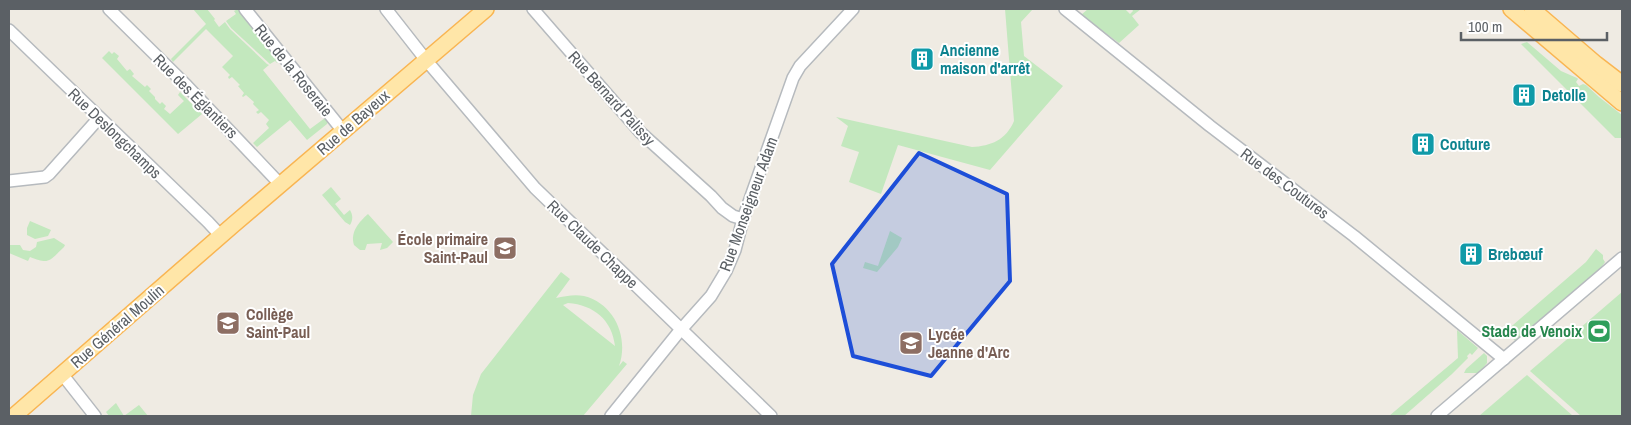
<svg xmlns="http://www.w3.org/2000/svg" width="1631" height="425" font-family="'Archivo Narrow',sans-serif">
  <rect width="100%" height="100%" fill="#efebe3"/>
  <g fill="#c3e8be" fill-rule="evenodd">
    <polygon points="193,9 207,9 215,19 214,20 219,27 225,22 230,29 267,64 269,65 263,70 310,129 325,118 328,122 327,124 307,140 290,120 257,147 253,143 269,128 266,124 269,120 261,112 258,114 256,112 259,110 253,104 254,102 246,95 243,97 242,96 244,93 238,86 240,85 232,77 229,79 228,77 230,75 222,67 233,56 206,29 173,62 171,59 206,24"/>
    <polygon points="238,9 280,61 277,63 275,61 270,64 231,28 226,21 236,14 234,11"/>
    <path d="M1005 9H1033L1021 22 1024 56 1063 86 990 170 898 145 881 194 849 182 859 152 841 146 848 126 836 117 972 147C991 146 1006 140 1014 121Z"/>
    <polygon points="1088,9 1125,9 1130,14 1133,11 1132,9 1141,9 1132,16 1139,25 1119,43 1081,15"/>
    <polygon points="1527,42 1561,71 1577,78 1578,79 1576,82 1579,86 1583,84 1586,85 1599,97 1622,115 1622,138 1615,138 1521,44"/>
    <polygon points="109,51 112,54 114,52 119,56 117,59 127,71 130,69 134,74 132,76 145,87 147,85 151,89 149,91 155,97 155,99 160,104 162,102 166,106 164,109 170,114 184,101 178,95 180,92 202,114 178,134 102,58"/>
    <path d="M331 187 341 199 335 204 344 215 350 210C353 215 353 220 350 225L345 222 322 195Z"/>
    <path d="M368 214 393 242 387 248 380 250 382 243 367 244 365 250H360L354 245C350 232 359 222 368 214Z"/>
    <polygon points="30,221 51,230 48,236 35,239 27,235 27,228"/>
    <polygon points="890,231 902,238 898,247 877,272 863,268 865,262 878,266"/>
    <path d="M54 238 65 245 64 247C49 261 50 265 30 257L28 261 9 253V245H20L23 250 30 251 36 247 37 242Z"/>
    <path d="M1596 249 1603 255V259L1605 262C1585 293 1545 319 1517 343L1506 331 1586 262Z"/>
    <path d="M561 272 570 279 556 298C565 296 575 294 584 296 615 304 629 338 619 366L623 361 627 364 583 416H471L473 395 481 374ZM568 303C594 305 612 320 615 346L563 305Z"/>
    <polygon points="1622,292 1622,416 1581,416 1530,371"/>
    <polygon points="1457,330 1478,348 1472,355 1470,353 1467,356 1468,358 1452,374 1404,416 1389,416 1458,358"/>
    <polygon points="1484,353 1487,356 1487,363 1479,373 1464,373 1466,369"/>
    <polygon points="1527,375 1573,416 1479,416"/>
    <polygon points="116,403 124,416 139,405 148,416 109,416 106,412"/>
  </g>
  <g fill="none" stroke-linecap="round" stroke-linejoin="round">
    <g stroke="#b6babe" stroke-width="14">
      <g id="minor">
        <polyline points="109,9 187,86 280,184"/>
        <polyline points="245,9 343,131"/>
        <polyline points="386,9 426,60 535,188 771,416"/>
        <polyline points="533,9 640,132 711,196 722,208 733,216 743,219"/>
        <polyline points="1065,9 1210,126 1354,236 1504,359"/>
        <polyline points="9,30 208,222 221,236"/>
        <polyline points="9,181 45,177 49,174 99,118"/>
        <polyline points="62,374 95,416"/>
        <polyline points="611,416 678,333 711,296 726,271 735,250 743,219 793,78 800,66 853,9"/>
        <polyline points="1437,416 1622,258"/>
      </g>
    </g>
    <g stroke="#f9b552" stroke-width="18">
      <g id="major">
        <polyline points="1511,9 1622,103"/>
        <polyline points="1532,9 1596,64 1622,84"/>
        <polyline points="14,416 233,225 486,9"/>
      </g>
    </g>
    <use href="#minor" stroke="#fff" stroke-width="11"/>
    <use href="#major" stroke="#ffe6a8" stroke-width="15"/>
  </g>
  <path fill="#1d4ed8" fill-opacity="0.2" stroke="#1d4ed8" stroke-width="4" stroke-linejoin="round" d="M919 153 1007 194 1010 281 931 376 853 356 832 264Z"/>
  <defs>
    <g id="building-square" transform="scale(1.25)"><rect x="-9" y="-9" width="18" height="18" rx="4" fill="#0f9aa8" stroke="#fff"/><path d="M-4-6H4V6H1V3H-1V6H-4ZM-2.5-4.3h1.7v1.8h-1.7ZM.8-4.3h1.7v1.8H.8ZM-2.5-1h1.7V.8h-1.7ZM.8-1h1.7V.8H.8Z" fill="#fff"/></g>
    <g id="school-square" transform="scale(1.25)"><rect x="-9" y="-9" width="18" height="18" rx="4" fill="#8d6e63" stroke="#fff"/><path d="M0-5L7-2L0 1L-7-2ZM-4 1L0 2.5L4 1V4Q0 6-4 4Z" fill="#fff"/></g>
    <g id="stadium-square" transform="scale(1.25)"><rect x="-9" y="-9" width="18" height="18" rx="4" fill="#2e9e5b" stroke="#fff"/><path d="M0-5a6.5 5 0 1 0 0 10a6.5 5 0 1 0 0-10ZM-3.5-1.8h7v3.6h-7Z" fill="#fff"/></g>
  </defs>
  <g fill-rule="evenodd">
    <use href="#building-square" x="922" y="59"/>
    <use href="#building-square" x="1524" y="95"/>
    <use href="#building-square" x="1423" y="144"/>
    <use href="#school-square" x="505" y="248"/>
    <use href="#building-square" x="1471" y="254"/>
    <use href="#school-square" x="228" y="323"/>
    <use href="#stadium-square" x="1599" y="331"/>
    <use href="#school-square" x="911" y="343"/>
  </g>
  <g text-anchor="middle" stroke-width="4" stroke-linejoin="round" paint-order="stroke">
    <g font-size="16" font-weight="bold" fill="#0d838f" stroke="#fff" text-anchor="start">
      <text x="940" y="56">Ancienne<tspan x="940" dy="18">maison d'arrêt</tspan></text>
      <text x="1542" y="101">Detolle</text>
      <text x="1440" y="150">Couture</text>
      <text x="1488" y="260">Brebœuf</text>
    </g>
    <g font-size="16" fill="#5b6065" stroke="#fff">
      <text transform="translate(294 70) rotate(51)" y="6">Rue de la Roseraie</text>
      <text transform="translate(196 96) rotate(45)" y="6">Rue des Églantiers</text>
      <text transform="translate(612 98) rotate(48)" y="6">Rue Bernard Palissy</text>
      <text transform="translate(353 122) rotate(-41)" y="6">Rue de Bayeux</text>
      <text transform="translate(115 133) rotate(44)" y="6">Rue Deslongchamps</text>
      <text transform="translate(1285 183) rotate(37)" y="6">Rue des Coutures</text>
      <text transform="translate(748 204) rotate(-70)" y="6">Rue Monseigneur Adam</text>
      <text transform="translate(593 244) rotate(44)" y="6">Rue Claude Chappe</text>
      <text transform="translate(117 326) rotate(-41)" y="6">Rue Général Moulin</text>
    </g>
    <g font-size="16" font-weight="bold" fill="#785e54" stroke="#fff" text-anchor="start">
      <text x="488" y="245" text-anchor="end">École primaire<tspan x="488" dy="18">Saint-Paul</tspan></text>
      <text x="246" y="320">Collège<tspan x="246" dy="18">Saint-Paul</tspan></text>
      <text x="928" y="340">Lycée<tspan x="928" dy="18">Jeanne d'Arc</tspan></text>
    </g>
    <g font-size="16" font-weight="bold" fill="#27864d" stroke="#fff" text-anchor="end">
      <text x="1582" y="337">Stade de Venoix</text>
    </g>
  </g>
  <rect width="1631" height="425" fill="none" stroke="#5b6065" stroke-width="20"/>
  <path d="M1461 32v8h146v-8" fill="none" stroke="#5b6065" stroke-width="2.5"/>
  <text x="1468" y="32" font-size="15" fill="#5b6065" stroke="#ffffff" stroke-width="4" paint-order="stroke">100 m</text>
</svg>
